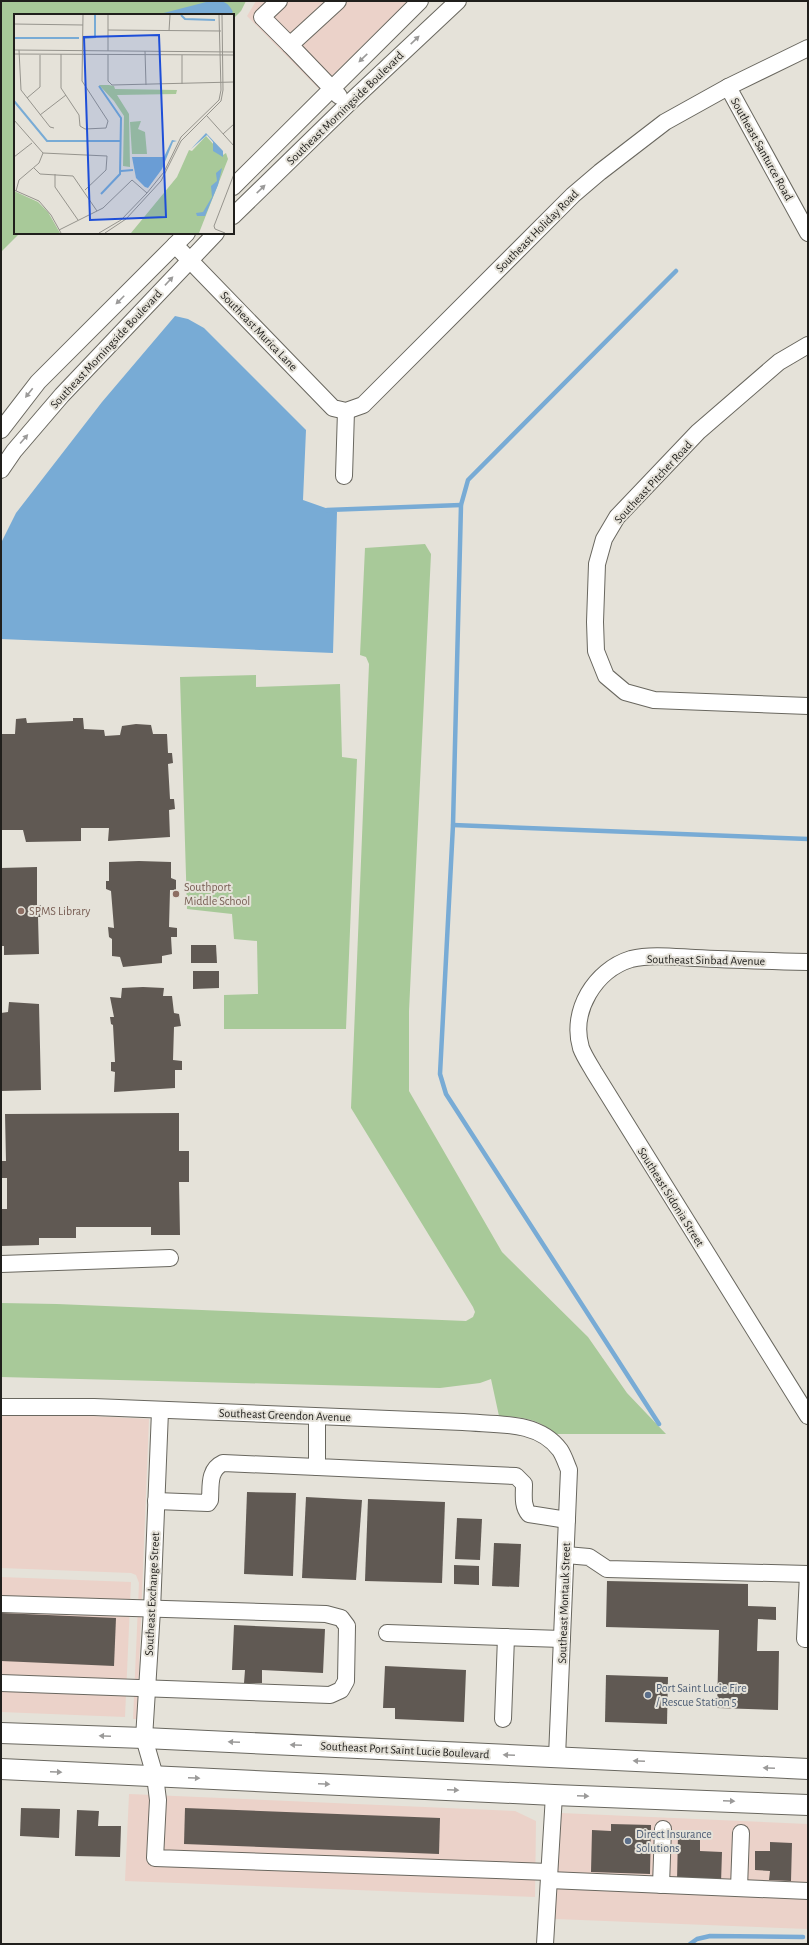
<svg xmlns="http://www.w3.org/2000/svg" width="809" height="1945" font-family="'Alegreya Sans',sans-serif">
  <rect width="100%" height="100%" fill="#e5e2d9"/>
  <g fill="#ebd2c9">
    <polygon points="256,1 408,1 319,89 247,16"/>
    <polygon points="1,1416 94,1416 149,1419 137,1719 133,1719 139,1583 136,1575 131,1573 1,1568"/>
    <polygon points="1,1577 131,1582 125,1717 1,1712"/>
    <polygon points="129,1794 515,1811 536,1821 535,1897 125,1881"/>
    <polygon points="561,1813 808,1824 808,1929 555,1919"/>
  </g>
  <g fill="#a8c999">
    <polygon points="1,1 246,1 241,11 233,19 233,15 15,15 15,233 20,233 1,252"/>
    <path d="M425 544 431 554 409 1011V1091L502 1252 588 1337 627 1393 666 1434H555C539 1418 520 1417 499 1416L491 1379 480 1383 440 1388 1 1377V1303L57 1304 466 1321 473 1317 475 1312 473 1307 351 1108 369 664 366 657 360 655 365 548Z"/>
    <polygon points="256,675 256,687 340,684 342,757 357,759 346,1029 224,1029 224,995 258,994 257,941 234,939 232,914 187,909 180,677"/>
  </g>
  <g fill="#78abd5">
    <path d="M210 1C222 1 227 0 233 12L229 15H156Z"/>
    <polygon points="175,316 188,319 204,328 306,430 303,500 337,512 333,653 1,639 1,543 16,513 102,402"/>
  </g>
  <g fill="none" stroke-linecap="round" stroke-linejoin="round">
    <g stroke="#78abd5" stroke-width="4.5">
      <polyline points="327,510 461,505"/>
      <polyline points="453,825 808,839"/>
      <polyline points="659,1424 446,1094 440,1074 453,825 461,505 468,480 676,271"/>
      <polyline points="690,1944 697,1939 710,1936 803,1937"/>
    </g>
  </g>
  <g fill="#605953">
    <polygon points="26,718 27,723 73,721 73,718 83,718 84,729 104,730 105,736 120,735 122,726 136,724 151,725 153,734 167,734 168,753 172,753 173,763 168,764 170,799 174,799 175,809 169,810 170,837 108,841 109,828 81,828 81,841 26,842 23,830 1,830 1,734 15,734 16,719"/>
    <polygon points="139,861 171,862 171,878 176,880 176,890 170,890 169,927 177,928 177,937 171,937 172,954 162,956 162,963 123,967 120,957 112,956 112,939 109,937 108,927 114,928 111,891 106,889 106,881 109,881 109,862"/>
    <polygon points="37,867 37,905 41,905 41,917 38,917 39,954 4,955 4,946 1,946 1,868"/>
    <polygon points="191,945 216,945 217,963 191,963"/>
    <polygon points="193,971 219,971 219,988 193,989"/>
    <polygon points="143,987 164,988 163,996 172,996 174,1013 179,1014 181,1026 174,1027 173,1060 182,1061 182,1070 175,1070 175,1088 114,1092 115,1072 111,1071 111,1062 115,1062 113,1025 111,1024 110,1017 114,1017 110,997 121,998 122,988"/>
    <polygon points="9,1002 39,1004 41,1090 1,1091 1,1013 8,1012"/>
    <polygon points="179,1113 179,1151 189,1151 189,1182 179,1182 180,1235 151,1235 151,1227 76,1227 76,1238 39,1238 39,1245 1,1246 1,1209 7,1209 7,1178 1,1178 1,1161 6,1161 5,1114"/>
    <polygon points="247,1492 296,1493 293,1576 244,1574"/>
    <polygon points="306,1497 362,1500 356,1580 302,1578"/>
    <polygon points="368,1499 445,1502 442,1583 365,1581"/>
    <polygon points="457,1518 482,1519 480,1560 455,1559"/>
    <polygon points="494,1543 521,1544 519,1587 492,1586"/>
    <polygon points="454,1565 479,1566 479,1585 454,1584"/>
    <polygon points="607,1581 748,1584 748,1606 776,1607 776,1620 758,1619 757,1651 779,1651 778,1710 717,1708 719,1630 606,1627"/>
    <polygon points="1,1613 116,1618 114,1666 1,1661"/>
    <polygon points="234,1625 325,1629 323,1673 262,1670 262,1683 244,1683 245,1670 232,1670"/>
    <polygon points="385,1666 466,1670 464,1722 395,1719 395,1708 383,1708"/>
    <polygon points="606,1675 668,1677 667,1724 605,1722"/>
    <polygon points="21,1808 60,1809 59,1838 20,1836"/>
    <polygon points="185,1808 440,1818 439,1854 184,1844"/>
    <polygon points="77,1810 99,1811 98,1826 121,1826 120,1857 75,1856"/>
    <polygon points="611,1824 651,1825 650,1874 591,1872 592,1830 611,1831"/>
    <polygon points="678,1834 700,1835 700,1851 722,1852 721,1883 677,1881"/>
    <polygon points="770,1842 792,1843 791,1881 769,1880 770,1871 755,1870 755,1851 770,1851"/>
  </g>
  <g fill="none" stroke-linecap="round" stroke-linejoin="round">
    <g stroke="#69675f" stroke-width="18">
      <g id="minor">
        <polyline points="279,1 262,17 290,45 338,1"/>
        <polyline points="290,45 339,96"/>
        <polyline points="728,87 808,233"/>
        <polyline points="233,187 420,1"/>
        <polyline points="233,216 347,105 458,1"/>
        <polyline points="175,245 333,408 346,411 363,405 573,195 600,172 665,122 728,87 808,48"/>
        <polyline points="808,345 779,362 698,432 617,517 604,539 597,564 595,622 596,651 606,676 625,692 654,700 808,706"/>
        <polyline points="1,430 38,382 187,233"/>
        <polyline points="1,470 14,451 62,395 216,233"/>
        <polyline points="344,476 346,411"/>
        <path d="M808 962C770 961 733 960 695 958 675 957 651 954 631 959 595 970 570 1011 581 1048 584 1056 590 1065 594 1072L808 1416"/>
        <polyline points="1,1264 170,1258"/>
        <path d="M1 1407H94L463 1422C496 1425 538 1420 560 1450 564 1456 566 1463 569 1470L557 1757"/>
        <polyline points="160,1411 152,1610 144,1738 155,1776 158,1800 155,1858 549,1872"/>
        <path d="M317 1417V1467L516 1476 524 1484C524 1495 522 1506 529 1514L567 1520"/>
        <path d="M156 1501 208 1503 210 1500C211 1486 208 1470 223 1463L317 1467"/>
        <polyline points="566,1555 589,1557 607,1569 808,1574"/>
        <polyline points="808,1574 805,1639 808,1639"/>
        <polyline points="1,1604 326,1614 341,1618 347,1626 346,1681 341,1690 330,1695 1,1683"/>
        <polyline points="387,1633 562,1639"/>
        <polyline points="503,1719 506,1637"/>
        <polyline points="549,1880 808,1891"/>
        <polyline points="661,1885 663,1829"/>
        <polyline points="739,1888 741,1833"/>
        <polyline points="545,1944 554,1795"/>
      </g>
    </g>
    <g stroke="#69675f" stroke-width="22">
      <g id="major">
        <polyline points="1,1733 144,1738 808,1769"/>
        <polyline points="1,1769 554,1795 808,1805"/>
      </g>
    </g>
    <use href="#minor" stroke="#fff" stroke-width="16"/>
    <use href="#major" stroke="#fff" stroke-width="20"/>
  </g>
  <defs><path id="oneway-solid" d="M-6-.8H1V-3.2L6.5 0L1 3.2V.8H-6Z"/></defs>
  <g fill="#9b9a99">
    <use href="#oneway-solid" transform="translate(415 40) rotate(-44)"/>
    <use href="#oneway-solid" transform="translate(363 58) rotate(136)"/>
    <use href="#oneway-solid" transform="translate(261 189) rotate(-44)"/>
    <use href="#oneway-solid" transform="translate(169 281) rotate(-47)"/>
    <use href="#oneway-solid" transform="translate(120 300) rotate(135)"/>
    <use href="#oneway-solid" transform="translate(29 393) rotate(128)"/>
    <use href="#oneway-solid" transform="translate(24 439) rotate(-49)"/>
    <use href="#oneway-solid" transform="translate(105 1736) rotate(-178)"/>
    <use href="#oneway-solid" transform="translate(234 1742) rotate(-177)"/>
    <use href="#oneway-solid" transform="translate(296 1745) rotate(-177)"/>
    <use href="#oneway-solid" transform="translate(509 1755) rotate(-177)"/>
    <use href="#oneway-solid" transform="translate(639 1761) rotate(-177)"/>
    <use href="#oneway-solid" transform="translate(769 1768) rotate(-177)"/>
    <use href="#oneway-solid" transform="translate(56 1772) rotate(2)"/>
    <use href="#oneway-solid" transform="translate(194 1778) rotate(3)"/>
    <use href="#oneway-solid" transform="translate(324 1784) rotate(3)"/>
    <use href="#oneway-solid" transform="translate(453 1790) rotate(3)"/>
    <use href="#oneway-solid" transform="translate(583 1796) rotate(2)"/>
    <use href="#oneway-solid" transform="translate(729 1801) rotate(2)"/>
  </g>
  <g fill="#8d6e63" stroke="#e5e2d9" stroke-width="1.5">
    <circle cx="176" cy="894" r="4"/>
    <circle cx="21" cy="911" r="4"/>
  </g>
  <g fill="#5c6f8a" stroke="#e5e2d9" stroke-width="1.5">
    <circle cx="648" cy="1695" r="4"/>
    <circle cx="628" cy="1841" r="4"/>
  </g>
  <g text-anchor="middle" stroke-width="4" stroke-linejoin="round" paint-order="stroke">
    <g font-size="12" fill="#201f1c" stroke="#e5e2d9">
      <text transform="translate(345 108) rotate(-44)" y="4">Southeast Morningside Boulevard</text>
      <text transform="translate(762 149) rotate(61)" y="4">Southeast Santurce Road</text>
      <text transform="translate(537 231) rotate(-45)" y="4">Southeast Holiday Road</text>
      <text transform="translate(259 331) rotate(46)" y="4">Southeast Murica Lane</text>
      <text transform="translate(106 349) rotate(-47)" y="4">Southeast Morningside Boulevard</text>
      <text transform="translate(653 482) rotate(-47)" y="4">Southeast Pitcher Road</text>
      <text transform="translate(706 960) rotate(1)" y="4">Southeast Sinbad Avenue</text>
      <text transform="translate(671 1197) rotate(58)" y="4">Southeast Sidonia Street</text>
      <text transform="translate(285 1415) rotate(2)" y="4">Southeast Greendon Avenue</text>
      <text transform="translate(152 1594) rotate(-87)" y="4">Southeast Exchange Street</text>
      <text transform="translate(564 1603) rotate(-88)" y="4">Southeast Montauk Street</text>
      <text transform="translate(405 1750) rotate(3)" y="4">Southeast Port Saint Lucie Boulevard</text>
    </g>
    <g font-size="12" fill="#785e54" stroke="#e5e2d9" text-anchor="start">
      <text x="184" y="891">Southport<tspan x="184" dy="14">Middle School</tspan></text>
      <text x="29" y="915">SPMS Library</text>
    </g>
    <g font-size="12" fill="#4e5e75" stroke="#e5e2d9" text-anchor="start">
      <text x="656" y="1692">Port Saint Lucie Fire<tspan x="656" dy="14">/ Rescue Station 5</tspan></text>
      <text x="636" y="1838">Direct Insurance<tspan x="636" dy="14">Solutions</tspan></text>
    </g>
  </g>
  <g transform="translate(14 14)">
    <rect width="220" height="220" fill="#e5e2d9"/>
    <path d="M85 71H95L100 72 101 75 163 76 162 80 103 81 115 100 116 153 109 152 110 102 100 87ZM127 107 124 115 131 118 133 140H118L116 108ZM192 122 209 141 212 139 214 145 185 219H117L163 163 175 136 178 137ZM0 177 24 188 34 198 46 219H0Z" fill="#a8c999"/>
    <path d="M192 119 209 137V143L199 137V128L193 121 177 135ZM158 126 163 127 159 128 148 155 134 174 131 173 122 164 118 143H150ZM208 154 204 171 191 202H183L182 199 189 198 198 183 197 172 203 167 202 159Z" fill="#78abd5"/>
    <path fill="none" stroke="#78abd5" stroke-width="2" d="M167 1 171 5 201 6M0 24H65M70 24 81 23V1M85 72 107 104 106 160 87 180M0 87 33 127H106M107 157 119 156"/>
    <path fill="none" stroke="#96948d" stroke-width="1" d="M0 10 69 11M94 16 207 17M155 17 156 1M0 36 220 38M5 36 7 76 36 113 40 114M94 37V1M131 37 132 71M0 40 220 41M47 40V74L65 101 66 112 71 115 92 114 94 107 68 67 69 1M94 40V67L98 71 220 68M168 70V41M13 84 26 73V41M26 101 52 81M193 102 220 132M0 106 29 139 93 142 92 156 71 176M209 120 220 110M0 143 18 129M20 154 26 160 59 162 83 197M41 160V173L64 206M118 166 133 179M0 176 25 187 37 201 47 219M2 177 5 166 25 149 29 139M45 216 89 194 118 166M85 219 107 206 133 179 150 158 167 123 205 86 207 76 205 1M91 219 112 205 147 167 167 127 207 87 209 76 208 1M211 219 201 215 200 212 220 160"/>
    <path fill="#1d4ed8" fill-opacity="0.15" stroke="#1d4ed8" stroke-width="2" d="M145 21 152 203 76 206 70 23Z"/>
    <rect width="220" height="220" fill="none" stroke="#201f1c" stroke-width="2"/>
  </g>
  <rect width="809" height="1945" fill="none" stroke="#201f1c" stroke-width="4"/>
</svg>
